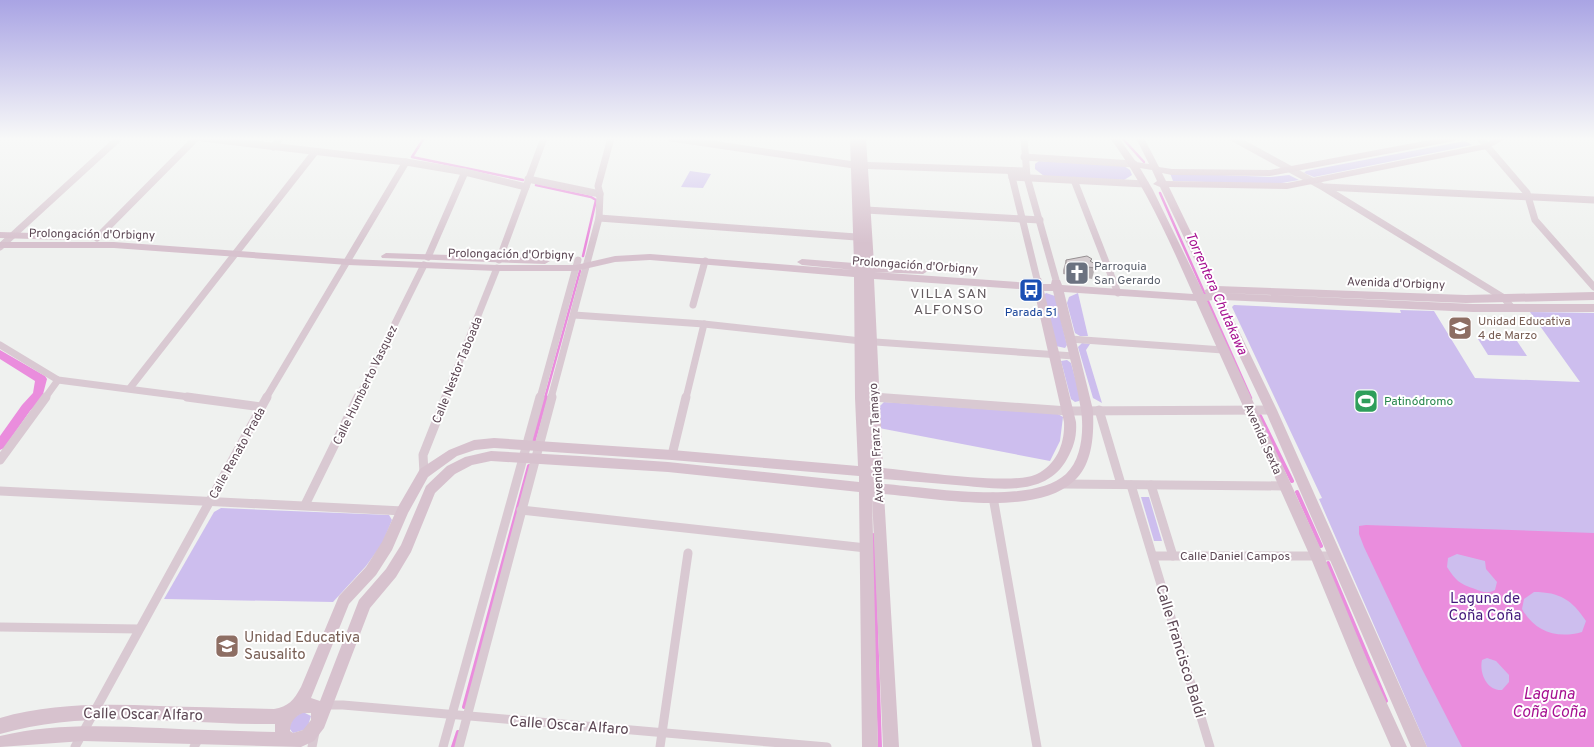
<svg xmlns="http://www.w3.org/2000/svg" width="1594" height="747" font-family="Overpass,sans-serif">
  <rect width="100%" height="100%" fill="#eff1ef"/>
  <g fill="#cdbeee">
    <polygon points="1465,141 1472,145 1314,177 1304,173 1306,171"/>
    <polygon points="1039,161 1124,166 1130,170 1132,175 1124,180 1044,176 1035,169 1035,164"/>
    <polygon points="690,171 711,174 703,188 681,187"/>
    <polygon points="1170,173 1271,177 1289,175 1299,180 1276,184 1173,181"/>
    <polygon points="1046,293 1055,296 1067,345 1065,348 1056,346 1044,295"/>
    <polygon points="1078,293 1088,336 1080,336 1075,333 1067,303 1069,297"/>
    <polygon points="1234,305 1401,313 1400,310 1434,311 1475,378 1580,382 1530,312 1594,313 1594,747 1427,747 1319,499 1322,498 1320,494 1232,307"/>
    <polygon points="1478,339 1517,341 1527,356 1488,355"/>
    <polygon points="1082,343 1090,344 1086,350 1102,403 1093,398 1078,347"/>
    <polygon points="1067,360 1071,363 1081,399 1079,401 1075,402 1071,399 1061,361"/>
    <polygon points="884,402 1058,414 1063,417 1060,441 1050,461 879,428 878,408"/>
    <polygon points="1141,497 1149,497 1162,541 1154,541"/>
    <polygon points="221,508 389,515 392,520 382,544 366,566 333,602 164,599 214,512"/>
    <polygon points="303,712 311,716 307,729 293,733 289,728 293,718"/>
  </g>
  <path fill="#ea8ddd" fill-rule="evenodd" d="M1366 525 1594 533V747H1462L1421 667 1364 547 1359 534V526ZM1457 554 1485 561 1486 569 1497 582 1495 590C1488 594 1482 592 1475 589 1460 584 1456 581 1447 567L1448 558ZM1534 592C1560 592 1572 600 1586 621L1582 632C1557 639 1535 632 1522 609L1524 599ZM1487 658 1496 661 1509 675V682L1502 690C1487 691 1479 673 1482 660Z"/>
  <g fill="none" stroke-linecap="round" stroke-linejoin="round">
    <g stroke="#ea8ddd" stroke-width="2.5">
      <polyline points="424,138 412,157 523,180"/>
      <polyline points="1122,138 1144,162"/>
      <polyline points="536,185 591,197 596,200 583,256"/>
      <polyline points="1160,193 1251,398"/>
      <polyline points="545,398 580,271"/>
    </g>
    <g stroke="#ea8ddd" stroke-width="4">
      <polyline points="1260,416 1292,481"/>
      <polyline points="534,440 546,397"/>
      <polyline points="1297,492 1321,546"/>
      <polyline points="873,535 880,747"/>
      <polyline points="1328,563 1386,701"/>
      <polyline points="464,707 529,466"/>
      <polyline points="453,747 458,732"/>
    </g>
    <polygon fill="#ea8ddd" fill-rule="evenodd" points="0,350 45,376 47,379 42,398 30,411 4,448 0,450 0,436 22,405 33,393 35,381 0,359"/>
    <g stroke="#d9c9d2" stroke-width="7">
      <polyline points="202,138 406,162 465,172 526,187"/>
      <polyline points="671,138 854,165 1026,171"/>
      <polyline points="1024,138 1027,177 1056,280"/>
      <polyline points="1233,138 1323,187 1504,298 1512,308"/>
      <polyline points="1480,138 1527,193 1535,220 1594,287"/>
      <polyline points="273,147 280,138"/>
      <polyline points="1024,157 1134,164"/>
      <polyline points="1011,173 1037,279"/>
      <polyline points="1012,177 1145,184"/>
      <polyline points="528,179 600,194"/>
      <polyline points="1074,180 1118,293"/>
      <polyline points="1325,187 1594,200"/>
      <polyline points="866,210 1040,220"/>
      <polyline points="599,218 856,237"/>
      <polyline points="97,238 196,138"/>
      <polyline points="0,247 119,138"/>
      <polyline points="428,257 465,172"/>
      <polyline points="499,260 544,138"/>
      <polyline points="693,305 705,261"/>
      <polyline points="574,315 704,324 861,341 1074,356"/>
      <polyline points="1070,339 1223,350"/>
      <polyline points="0,345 58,380 197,398"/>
      <polyline points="130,388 315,152"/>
      <polyline points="871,397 891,398"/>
      <polyline points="45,398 58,380"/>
      <polyline points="266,398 406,162"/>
      <polyline points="358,398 424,265"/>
      <polyline points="445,398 497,268"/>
      <polyline points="540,398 578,260"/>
      <polyline points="551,398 599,218 600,194 598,186 611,138"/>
      <polyline points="686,398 704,324"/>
    </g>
    <g stroke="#d9c9d2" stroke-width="9">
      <polyline points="187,397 261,407"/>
      <polyline points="873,397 1068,411 1271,410"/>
      <polyline points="1099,410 1121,484"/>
      <polyline points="672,455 686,397"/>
      <polyline points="0,460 46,397"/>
      <polyline points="424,473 423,455 446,397"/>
      <polyline points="1063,484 1284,486"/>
      <polyline points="1131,485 1210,747"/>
      <polyline points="1151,485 1173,556"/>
      <polyline points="0,491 403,511"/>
      <polyline points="993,497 1037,747"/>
      <polyline points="305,505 358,397"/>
      <polyline points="521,510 866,548"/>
      <polyline points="1153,556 1336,556"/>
      <polyline points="0,627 139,629"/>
      <polyline points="324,705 343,705 827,747"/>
      <polyline points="75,747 267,397"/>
      <polyline points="194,747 199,738"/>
      <polyline points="312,747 315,732"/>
      <polyline points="443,747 540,397"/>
      <polyline points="459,747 552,397"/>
      <polyline points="660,747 688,553"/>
    </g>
    <g fill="#d7c2ce" fill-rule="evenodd">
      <path d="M850 138H866L874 264 923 268 928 271 923 274 874 272 1032 283 1033 278H1041L1043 284H1051L1052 280H1060L1062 285 1193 294C1169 240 1145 185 1110 138H1119L1136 162 1149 164 1136 138H1144L1159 167 1172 169 1270 170 1440 138H1459L1455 141 1270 176 1172 175 1162 173 1166 181 1287 183 1484 144 1496 138H1507L1487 149 1287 189 1169 187 1217 286 1466 295 1594 292V300L1466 303 1222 293 1473 304H1594V312H1473L1224 300 1277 410 1427 747H1411L1265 410 1213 300 1207 301 1324 556 1368 662 1407 747H1391L1355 665 1310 556 1196 301 1064 292 1093 410C1094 434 1093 464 1074 481 1035 518 934 498 884 494L899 747H883L872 495 878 747H862L859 492 668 472 491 461 472 465 455 474 435 493 411 552 396 577 370 608 324 728 314 741 301 747 83 741 0 747V736C53 723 106 726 160 728 198 730 237 731 275 732V724C184 725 89 708 0 734V718C52 703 105 704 159 706 198 707 236 708 274 709 288 707 294 700 301 687L339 596 366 567 382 542 398 507 420 469 449 450 474 440 494 438 672 450 858 466 855 398 854 277 650 260 615 262 576 271H497L348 265 114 248H0V242H114L348 259 497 265H576L615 256 650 254 854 270 802 265 797 262 802 259 854 263ZM1140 168 1152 170 1157 181 1153 184 1160 187 1208 288 1204 291 1206 294H1204L1153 190ZM874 279 1034 290 1064 422C1065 443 1057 464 1037 474 1014 486 913 471 883 468ZM1044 291H1053C1062 329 1075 372 1081 410 1084 430 1082 459 1066 474 1031 506 929 487 884 484L883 479C908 481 932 483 956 485 994 488 1045 499 1067 459 1074 447 1077 436 1076 422ZM494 448 672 460 859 476V482L668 462 580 456 491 451 465 457 447 466 426 486 401 545 386 569 359 600 320 701 311 698 349 604 376 575 392 550 408 513 428 477 457 456 475 450ZM303 713H311V720L303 730 293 733 290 731C290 722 295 716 303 713Z"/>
      <polygon points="0,232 66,234 71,237 66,240 0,238"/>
      <polygon points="386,253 545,258 550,261 545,264 382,258 381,256"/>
    </g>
  </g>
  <polygon fill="#b8b1b4" points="1092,259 1091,262 1095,268 1092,279 1063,274 1063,270 1066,260"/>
  <polygon fill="#d6ced1" stroke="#969092" points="1087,256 1092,259 1090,261 1095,264 1095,268 1066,264 1066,260"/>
  <linearGradient id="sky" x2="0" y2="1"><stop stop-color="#a9a4e4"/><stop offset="0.57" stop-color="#f8f9f8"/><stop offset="1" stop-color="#f8f9f8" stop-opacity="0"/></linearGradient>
  <rect width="1594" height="243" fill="url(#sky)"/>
  <defs>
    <g id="church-square" transform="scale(1.25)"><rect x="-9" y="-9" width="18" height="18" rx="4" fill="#6b7280" stroke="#fff"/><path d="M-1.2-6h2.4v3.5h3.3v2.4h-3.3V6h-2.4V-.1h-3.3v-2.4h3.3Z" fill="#fff"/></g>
    <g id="bus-square" transform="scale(1.25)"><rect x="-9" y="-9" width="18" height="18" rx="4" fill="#1a4fb4" stroke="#fff"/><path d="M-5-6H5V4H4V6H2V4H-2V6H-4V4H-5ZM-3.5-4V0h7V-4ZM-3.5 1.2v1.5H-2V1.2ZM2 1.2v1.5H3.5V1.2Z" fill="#fff"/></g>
    <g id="school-square" transform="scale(1.25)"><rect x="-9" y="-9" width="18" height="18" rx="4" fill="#8d6e63" stroke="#fff"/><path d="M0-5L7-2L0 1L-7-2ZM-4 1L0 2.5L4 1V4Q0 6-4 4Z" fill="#fff"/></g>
    <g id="stadium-square" transform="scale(1.25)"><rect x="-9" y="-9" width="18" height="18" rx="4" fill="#2e9e5b" stroke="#fff"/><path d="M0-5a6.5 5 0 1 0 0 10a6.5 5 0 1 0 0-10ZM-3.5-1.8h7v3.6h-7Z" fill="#fff"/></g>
  </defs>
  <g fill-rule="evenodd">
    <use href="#church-square" x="1077" y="273"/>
    <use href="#bus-square" x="1031" y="290"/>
    <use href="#school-square" x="1460" y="328"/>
    <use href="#stadium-square" x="1366" y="401"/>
    <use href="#school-square" x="227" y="646"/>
  </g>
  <g text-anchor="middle" stroke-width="4" stroke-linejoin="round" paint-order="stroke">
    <g font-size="12" fill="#5c4754" stroke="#fff">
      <text transform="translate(92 234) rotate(1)" y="4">Prolongación d'Orbigny</text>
      <text transform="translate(511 254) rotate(1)" y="4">Prolongación d'Orbigny</text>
      <text transform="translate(915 265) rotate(4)" y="4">Prolongación d'Orbigny</text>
      <text transform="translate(1396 283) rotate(2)" y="4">Avenida d'Orbigny</text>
      <text transform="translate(457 370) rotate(-68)" y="4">Calle Nestor Taboada</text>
      <text transform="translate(365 385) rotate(-64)" y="4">Calle Humberto Vasquez</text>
      <text transform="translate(1263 439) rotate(66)" y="4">Avenida Sexta</text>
      <text transform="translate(876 443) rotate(-93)" y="4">Avenida Franz Tamayo</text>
      <text transform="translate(237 453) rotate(-61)" y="4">Calle Renato Prada</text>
      <text x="1235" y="560">Calle Daniel Campos</text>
    </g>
    <g font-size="12" fill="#5b616d" stroke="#fff" text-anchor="start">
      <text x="1094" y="270">Parroquia<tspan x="1094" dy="14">San Gerardo</tspan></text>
    </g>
    <g font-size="12" fill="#164399" stroke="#fff">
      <text x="1031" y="316">Parada 51</text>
    </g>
    <g font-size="12" fill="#785e54" stroke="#fff" text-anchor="start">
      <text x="1478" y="325">Unidad Educativa<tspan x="1478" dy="14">4 de Marzo</tspan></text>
    </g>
    <g font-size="12" fill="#27864d" stroke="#fff" text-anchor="start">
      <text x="1384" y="405">Patinódromo</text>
    </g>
    <g font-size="14" letter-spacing="1" fill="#645c60" stroke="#fff">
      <text x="949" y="298">VILLA SAN<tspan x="949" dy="16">ALFONSO</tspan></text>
    </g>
    <g font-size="14" font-style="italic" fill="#a61091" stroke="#fff">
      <text transform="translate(1217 293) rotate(66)" y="5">Torrentera Chutakawa</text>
    </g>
    <g font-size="15" fill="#44197c" stroke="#fff">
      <text x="1485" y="603">Laguna de<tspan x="1485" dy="17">Coña Coña</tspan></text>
    </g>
    <g font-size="15" fill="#785e54" stroke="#fff" text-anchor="start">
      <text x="244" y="642">Unidad Educativa<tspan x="244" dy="17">Sausalito</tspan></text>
    </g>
    <g font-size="15" fill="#5c4754" stroke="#fff">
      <text transform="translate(1181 651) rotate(73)" y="5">Calle Francisco Baldi</text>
      <text transform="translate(143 714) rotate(1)" y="5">Calle Oscar Alfaro</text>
      <text transform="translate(569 725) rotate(4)" y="5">Calle Oscar Alfaro</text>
    </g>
    <g font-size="16" font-style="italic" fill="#a61091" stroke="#fff">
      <text x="1549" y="699">Laguna<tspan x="1549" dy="18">Coña Coña</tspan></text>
    </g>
  </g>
</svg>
